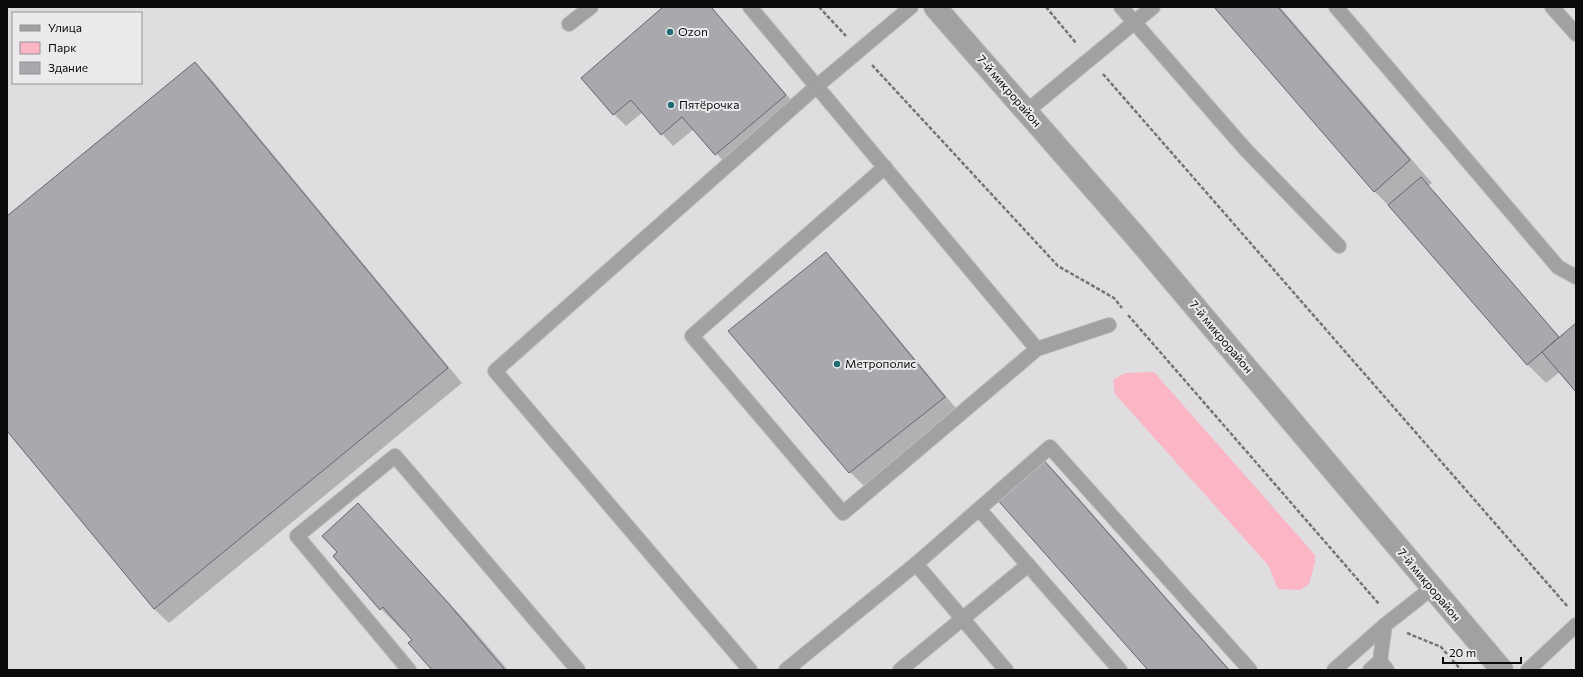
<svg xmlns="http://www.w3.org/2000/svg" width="1583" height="677" font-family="Commissioner,sans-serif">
  <rect width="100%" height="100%" fill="#e0dde1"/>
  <polygon fill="#fbb6c5" points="1154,372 1315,555 1315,563 1309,584 1300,590 1278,589 1268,565 1115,394 1113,380 1125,373"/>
  <g fill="#0003">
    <polygon points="664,7 711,7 797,107 728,166 694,129 673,146 643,112 626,126 614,114"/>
    <polygon points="1215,7 1280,7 1432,183 1428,186 1439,197 1560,338 1576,324 1576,390 1560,372 1546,383 1527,364 1396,213 1374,191"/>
    <polygon points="195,63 210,78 462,383 169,623 154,609 7,430 7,217"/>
    <polygon points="826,254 840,268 959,412 865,487 850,472 729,331"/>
    <polygon points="1041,458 1060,477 1230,670 1149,670"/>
    <polygon points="358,505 380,527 471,627 508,670 433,670 414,640 404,629 403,631 381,609 338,552"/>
  </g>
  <g fill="#a9a8ac" stroke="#666569">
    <polygon points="663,7 711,7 786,95 715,155 682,117 661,135 631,100 613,115 581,78"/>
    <polygon points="1214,7 1278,7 1410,160 1374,192"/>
    <polygon points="195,62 448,368 154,609 7,431 7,216"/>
    <polygon points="1421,177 1559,337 1527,365 1388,205"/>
    <polygon points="826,252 945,397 849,473 728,331"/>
    <polygon points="1576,323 1576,392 1542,352"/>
    <polygon points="1041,457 1229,670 1148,670 995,497"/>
    <polygon points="358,503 449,604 505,670 432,670 408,643 412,640 383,607 380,610 333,556 337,552 322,536"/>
  </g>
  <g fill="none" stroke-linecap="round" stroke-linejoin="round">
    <g stroke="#bebbbf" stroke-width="16">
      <g id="service">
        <polyline points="750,7 1037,349"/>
        <polyline points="1121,7 1246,150 1339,246"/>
        <polyline points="1336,7 1558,267 1576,277"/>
        <polyline points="1552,7 1576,34"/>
        <polyline points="569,24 591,7"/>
        <polyline points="1027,111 1153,7"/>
        <polyline points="885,167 692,336 843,513 1037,349 1109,325"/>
        <polyline points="979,509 916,564 1006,670"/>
        <polyline points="1380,661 1387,670"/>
        <polyline points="409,670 297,536 395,456 578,670"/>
        <polyline points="750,670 495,371 817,86 911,7"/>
        <polyline points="786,670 916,564"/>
        <polyline points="900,670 1028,565"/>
        <polyline points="1120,670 979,509 1050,447 1250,670"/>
        <polyline points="1334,670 1385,625"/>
        <polyline points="1370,670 1380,661 1385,625 1432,588"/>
        <polyline points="1528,670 1576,625"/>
      </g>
    </g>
    <g stroke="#bebbbf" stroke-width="24">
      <polyline id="tertiary" points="935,7 1137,238 1502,670"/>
    </g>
    <g stroke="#757376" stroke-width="2.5" stroke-dasharray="4 2" stroke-linecap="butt">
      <polyline points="819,7 846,36"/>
      <polyline points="1046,7 1076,43"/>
      <polyline points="872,65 1058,266 1114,298 1122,308"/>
      <polyline points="1103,74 1568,607"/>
      <polyline points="1128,315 1379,604"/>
      <polyline points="1407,633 1441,647 1461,670"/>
    </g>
    <use href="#service" stroke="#a2a0a1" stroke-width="14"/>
    <use href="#tertiary" stroke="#a2a0a1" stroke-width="22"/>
  </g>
  <g fill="#226b75" stroke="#edeaee" stroke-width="1.5">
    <circle cx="670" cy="32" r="4"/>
    <circle cx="671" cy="105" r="4"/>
    <circle cx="837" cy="364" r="4"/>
  </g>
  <g text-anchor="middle" stroke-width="4" stroke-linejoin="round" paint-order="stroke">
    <g font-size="12" fill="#0c0b0c" stroke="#edeaee" text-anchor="start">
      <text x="678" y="36">Ozon</text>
      <text x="679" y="109">Пятёрочка</text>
      <text x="845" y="368">Метрополис</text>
    </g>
    <g font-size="12" fill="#0c0b0c" stroke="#edeaee">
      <text transform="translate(1009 91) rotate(49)" y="4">7-й микрорайон</text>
      <text transform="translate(1221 337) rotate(50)" y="4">7-й микрорайон</text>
      <text transform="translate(1429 585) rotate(50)" y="4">7-й микрорайон</text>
    </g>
  </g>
  <rect width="1583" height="677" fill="none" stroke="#0c0b0c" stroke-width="16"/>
  <rect x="12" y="12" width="130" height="72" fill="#edeaee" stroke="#939194"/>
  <rect x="20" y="25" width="20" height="6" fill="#a2a0a1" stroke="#939194"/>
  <text x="48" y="32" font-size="12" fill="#0c0b0c">Улица</text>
  <rect x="20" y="42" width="20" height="12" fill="#fbb6c5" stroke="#939194"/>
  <text x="48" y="52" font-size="12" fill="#0c0b0c">Парк</text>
  <rect x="20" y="62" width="20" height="12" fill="#a9a8ac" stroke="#939194"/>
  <text x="48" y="72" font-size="12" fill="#0c0b0c">Здание</text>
  <path d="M1443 657v6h78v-6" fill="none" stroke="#0c0b0c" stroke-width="2"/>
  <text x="1449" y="657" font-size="12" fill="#0c0b0c" stroke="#edeaee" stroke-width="3" paint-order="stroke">20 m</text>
</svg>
